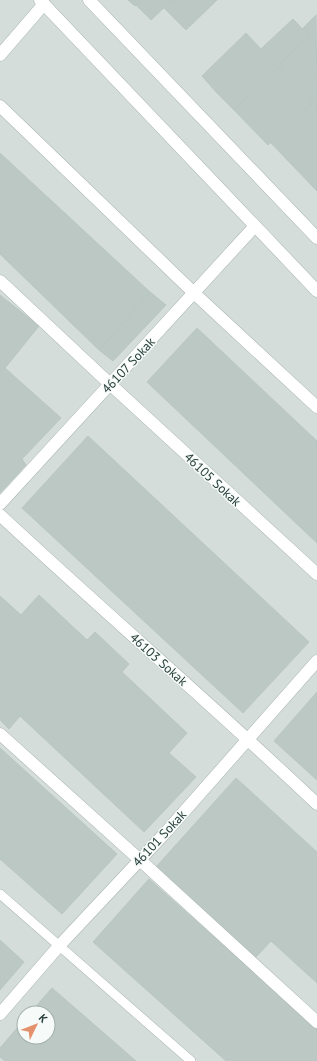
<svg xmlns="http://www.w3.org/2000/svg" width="317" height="1061" font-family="'PT Sans',sans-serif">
  <rect width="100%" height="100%" fill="#e6edea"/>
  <path fill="#d4ddd9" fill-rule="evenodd" d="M0 0H317V1061H0ZM24 1013H48V1037H24Z"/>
  <g fill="#bbc8c4" stroke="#b9c6c2">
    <polygon points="128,0 141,0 135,6"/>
    <polygon points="141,0 172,0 151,20 136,5"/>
    <polygon points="172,0 217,0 186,30 164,8"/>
    <polygon points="316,15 317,98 313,102 280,67 283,65 281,63 309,36 302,29"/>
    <polygon points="293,19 309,36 281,63 264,46"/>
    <polygon points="246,33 261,49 217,93 202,76"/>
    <polygon points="264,46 283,65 234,110 217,93"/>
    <polygon points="280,67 313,102 268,145 234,110"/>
    <polygon points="317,98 317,106 313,102"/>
    <polygon points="313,102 317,106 317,191 271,143"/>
    <polygon points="0,153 150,292 99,350 0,254"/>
    <polygon points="150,292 166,305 113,361 99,350"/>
    <polygon points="0,295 39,326 5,368 61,418 22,459 26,465 0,493"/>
    <polygon points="197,328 317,441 317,543 147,382"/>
    <polygon points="88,436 309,642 243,713 22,508"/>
    <polygon points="39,595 87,640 95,632 129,664 122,672 187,733 169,753 196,777 144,832 20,716 9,729 0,720 0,596 21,615"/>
    <polygon points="317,692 317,780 274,741"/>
    <polygon points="0,748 117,854 62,914 0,859"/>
    <polygon points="236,778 317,852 317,983 271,941 256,957 156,867"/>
    <polygon points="149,879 317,1029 317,1061 226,1061 93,942"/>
    <polygon points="0,940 24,962 0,990"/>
    <polygon points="52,988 136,1061 5,1061 0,1057 0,1048 24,1020 24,1037 48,1037 48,1013 30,1013"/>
  </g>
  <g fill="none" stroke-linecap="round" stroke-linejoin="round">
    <g stroke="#a9b5b1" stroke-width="10">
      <polyline id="service" points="0,894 191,1061"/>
    </g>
    <g stroke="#a9b5b1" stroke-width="13">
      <g id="minor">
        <polyline points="0,55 44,4"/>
        <polyline points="0,106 194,293 317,407"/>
        <polyline points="0,281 110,384 317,574"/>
        <polyline points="0,504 255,226"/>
        <path d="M0 515C105 613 214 706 317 804"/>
        <polyline points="0,734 140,860 317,1022"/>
        <polyline points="0,1014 59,946 167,831 317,661"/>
      </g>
    </g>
    <g stroke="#a9b5b1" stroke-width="13">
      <g id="tertiary">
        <polyline points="40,0 317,291"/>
        <polyline points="89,0 317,238"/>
      </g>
    </g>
    <use href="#service" stroke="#fff" stroke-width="9"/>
    <use href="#minor" stroke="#fff" stroke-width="12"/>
    <use href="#tertiary" stroke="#fff" stroke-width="12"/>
  </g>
  <g text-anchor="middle" stroke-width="3" stroke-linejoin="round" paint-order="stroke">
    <g font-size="13" fill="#263e39" stroke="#f6faf8">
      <text transform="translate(128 365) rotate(-47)" y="5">46107 Sokak</text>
      <text transform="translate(213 479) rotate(43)" y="5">46105 Sokak</text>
      <text transform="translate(159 659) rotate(42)" y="5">46103 Sokak</text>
      <text transform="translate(159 838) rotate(-47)" y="5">46101 Sokak</text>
    </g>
  </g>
  <g transform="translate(36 1025) rotate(47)"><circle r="19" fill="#f6faf8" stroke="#a3afac"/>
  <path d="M0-3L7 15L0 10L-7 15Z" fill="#e4926d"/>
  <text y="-6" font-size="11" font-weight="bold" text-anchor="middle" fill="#263e39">K</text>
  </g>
</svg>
